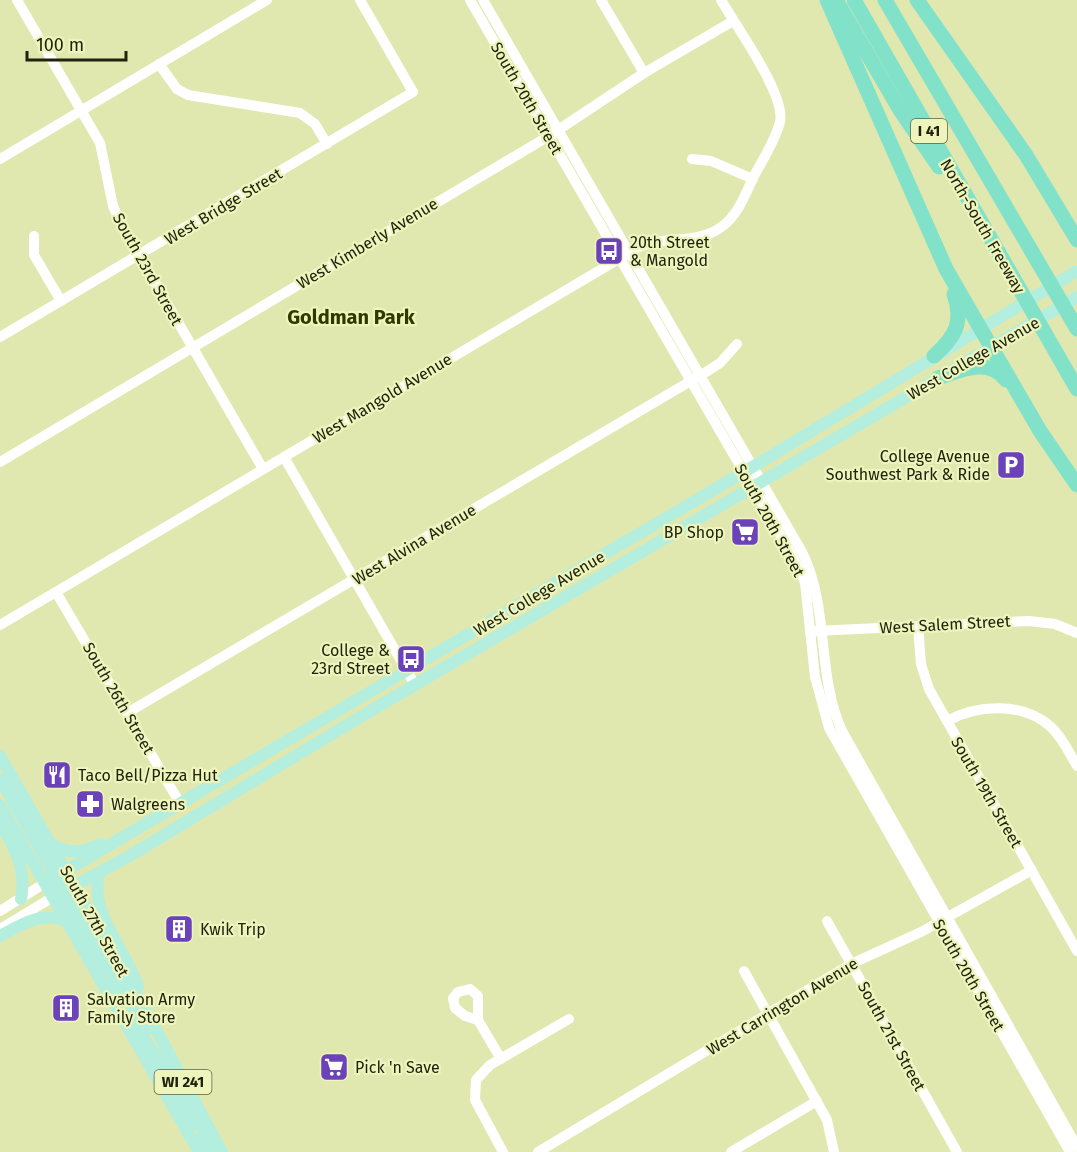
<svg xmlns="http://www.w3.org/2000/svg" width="1077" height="1152" font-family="'Fira Sans',sans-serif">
  <rect width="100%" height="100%" fill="#e0e8af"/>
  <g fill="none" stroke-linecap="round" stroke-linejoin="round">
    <g stroke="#fff" stroke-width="10">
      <polyline points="17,0 100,143 113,206 120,222 263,469"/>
      <polyline points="470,0 793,557 805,583 815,677 829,728 1070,1152"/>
      <path d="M483 0 802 552C830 608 816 674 842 731L1077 1147"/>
      <polyline points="601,0 644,73"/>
      <polyline points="159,64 177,89 188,95 300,113 315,124 327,144"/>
      <polyline points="0,159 267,0"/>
      <polyline points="692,159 711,161 753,179"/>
      <polyline points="34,236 34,255 61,301"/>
      <polyline points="0,337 413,92 360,0"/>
      <polyline points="284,457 415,685"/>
      <polyline points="0,462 549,136 644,73 733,21"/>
      <polyline points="56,592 181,805"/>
      <path d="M0 625 639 247C665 236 692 243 715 231 735 221 743 200 752 180 761 162 775 142 780 122 786 95 736 26 721 0"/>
      <polyline points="918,626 921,664 929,689 1077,951"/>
      <polyline points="815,631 1029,621 1055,624 1077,633"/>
      <polyline points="127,713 706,372 720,363 737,344"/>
      <path d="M947 721C978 704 1024 702 1051 727 1063 738 1069 753 1077 766"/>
      <polyline points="0,911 45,883"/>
      <polyline points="827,921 957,1152"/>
      <polyline points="0,929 53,897"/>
      <polyline points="744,971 827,1120 834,1152"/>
      <polyline points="478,1020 465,1016 455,1008 453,998 458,992 470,989 478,996 478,1020 501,1059"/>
      <polyline points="503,1152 475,1100 476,1080 490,1065 569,1019"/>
      <polyline points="538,1152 851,964 921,932 1032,870"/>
      <polyline points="731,1152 817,1101"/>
    </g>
    <g stroke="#b4eedf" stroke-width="12">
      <polyline points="0,756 146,1011 222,1152"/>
      <polyline points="0,779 52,870 62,881"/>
      <polyline points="0,805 199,1152"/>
      <path d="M0 822C14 847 27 869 21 899"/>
      <path d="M53 845C70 855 84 852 101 844"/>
      <path d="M99 873C89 915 126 949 138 987"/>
      <polyline points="45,883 744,472 1077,271"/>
      <polyline points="58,887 68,900 116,984 148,1029"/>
      <polyline points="53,897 126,858 372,710 1077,297"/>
      <path d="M0 936C22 924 42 911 67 921"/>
      <polyline points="131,1021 157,1057 194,1122 203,1129 209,1129"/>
      <polyline points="192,1140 202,1139 211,1152"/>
    </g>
    <g stroke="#82e2c9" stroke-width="15">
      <polyline points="827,0 946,269 1040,431 1077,485"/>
      <polyline points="836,0 900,110 939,167"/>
      <polyline points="854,0 1077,389"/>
      <polyline points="885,0 1077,329"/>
      <polyline points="917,0 1026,155 1077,240"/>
      <path d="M934 356C955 337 964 323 954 294"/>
      <path d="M938 378C961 370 989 357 1006 380"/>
    </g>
  </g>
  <defs>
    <g id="bus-square" transform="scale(1.5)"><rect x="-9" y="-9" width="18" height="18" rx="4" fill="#6c42bb" stroke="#edf5bc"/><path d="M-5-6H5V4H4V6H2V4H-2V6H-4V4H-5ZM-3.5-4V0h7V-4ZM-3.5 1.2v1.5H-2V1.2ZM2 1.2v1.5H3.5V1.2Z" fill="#fff"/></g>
    <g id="parking-square" transform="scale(1.5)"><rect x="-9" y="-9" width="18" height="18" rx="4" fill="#6c42bb" stroke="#edf5bc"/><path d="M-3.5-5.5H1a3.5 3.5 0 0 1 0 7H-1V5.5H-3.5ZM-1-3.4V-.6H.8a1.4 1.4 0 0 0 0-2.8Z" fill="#fff"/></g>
    <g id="supermarket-square" transform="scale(1.5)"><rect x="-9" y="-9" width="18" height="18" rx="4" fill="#6c42bb" stroke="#edf5bc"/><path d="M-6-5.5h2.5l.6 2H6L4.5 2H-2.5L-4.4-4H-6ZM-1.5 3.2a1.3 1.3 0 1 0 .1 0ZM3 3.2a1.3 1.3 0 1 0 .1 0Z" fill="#fff"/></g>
    <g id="restaurant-square" transform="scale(1.5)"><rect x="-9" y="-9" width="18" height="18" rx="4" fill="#6c42bb" stroke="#edf5bc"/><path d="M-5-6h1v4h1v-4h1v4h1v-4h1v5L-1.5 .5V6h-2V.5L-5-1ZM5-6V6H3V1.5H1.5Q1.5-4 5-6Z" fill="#fff"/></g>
    <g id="pharmacy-square" transform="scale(1.5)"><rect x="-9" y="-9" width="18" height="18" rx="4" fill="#6c42bb" stroke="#edf5bc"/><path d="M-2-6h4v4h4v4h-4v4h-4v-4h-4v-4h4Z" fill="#fff"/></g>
    <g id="building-square" transform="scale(1.5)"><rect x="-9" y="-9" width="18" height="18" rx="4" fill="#6c42bb" stroke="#edf5bc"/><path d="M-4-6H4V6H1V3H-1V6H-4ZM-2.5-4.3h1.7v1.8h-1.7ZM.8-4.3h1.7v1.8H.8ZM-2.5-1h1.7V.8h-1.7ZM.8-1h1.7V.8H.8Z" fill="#fff"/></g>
  </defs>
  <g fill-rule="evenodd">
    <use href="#bus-square" x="609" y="251"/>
    <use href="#parking-square" x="1011" y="465"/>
    <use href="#supermarket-square" x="745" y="532"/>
    <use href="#bus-square" x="411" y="659"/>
    <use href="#restaurant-square" x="57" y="775"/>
    <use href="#pharmacy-square" x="90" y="804"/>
    <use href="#building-square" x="179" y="929"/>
    <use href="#building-square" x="66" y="1008"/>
    <use href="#supermarket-square" x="334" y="1067"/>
  </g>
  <g text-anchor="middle" stroke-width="4.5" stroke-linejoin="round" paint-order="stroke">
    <g fill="#edf5bc" stroke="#5e6242" stroke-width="1.5">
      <rect x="911" y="119" width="36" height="24" rx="4.5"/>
      <rect x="154.5" y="1070" width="57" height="24" rx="4.5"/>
    </g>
    <g font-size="15" font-weight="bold" fill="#20230d">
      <text x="929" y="136">I 41</text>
      <text x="183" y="1087">WI 241</text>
    </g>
    <g font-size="16" fill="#20230d" stroke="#edf5bc">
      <text transform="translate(527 98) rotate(60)" y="6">South 20th Street</text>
      <text transform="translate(223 206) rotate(-31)" y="6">West Bridge Street</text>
      <text transform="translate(983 226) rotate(60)" y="6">North-South Freeway</text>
      <text transform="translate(367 243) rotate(-31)" y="6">West Kimberly Avenue</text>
      <text transform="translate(148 269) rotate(61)" y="6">South 23rd Street</text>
      <text transform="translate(973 358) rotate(-30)" y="6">West College Avenue</text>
      <text transform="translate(382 398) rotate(-31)" y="6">West Mangold Avenue</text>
      <text transform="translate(770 520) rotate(61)" y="6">South 20th Street</text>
      <text transform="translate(414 544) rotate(-31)" y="6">West Alvina Avenue</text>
      <text transform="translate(539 593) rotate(-31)" y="6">West College Avenue</text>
      <text transform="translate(945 624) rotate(-3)" y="6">West Salem Street</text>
      <text transform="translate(119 698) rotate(60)" y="6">South 26th Street</text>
      <text transform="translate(987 792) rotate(60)" y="6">South 19th Street</text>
      <text transform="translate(95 921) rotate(61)" y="6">South 27th Street</text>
      <text transform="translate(969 975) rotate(60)" y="6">South 20th Street</text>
      <text transform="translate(782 1006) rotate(-31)" y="6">West Carrington Avenue</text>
      <text transform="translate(892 1036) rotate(61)" y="6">South 21st Street</text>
    </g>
    <g font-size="16" fill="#20230d" stroke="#edf5bc" text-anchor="start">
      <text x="630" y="248">20th Street<tspan x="630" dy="18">&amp; Mangold</tspan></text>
      <text x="990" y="462" text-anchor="end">College Avenue<tspan x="990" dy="18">Southwest Park &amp; Ride</tspan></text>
      <text x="724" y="538" text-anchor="end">BP Shop</text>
      <text x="390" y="656" text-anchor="end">College &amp;<tspan x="390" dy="18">23rd Street</tspan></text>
      <text x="78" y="781">Taco Bell/Pizza Hut</text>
      <text x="111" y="810">Walgreens</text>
      <text x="200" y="935">Kwik Trip</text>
      <text x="87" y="1005">Salvation Army<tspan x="87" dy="18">Family Store</tspan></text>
      <text x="355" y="1073">Pick 'n Save</text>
    </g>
    <g font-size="20" font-weight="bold" fill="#323700" stroke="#edf5bc">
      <text x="351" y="324">Goldman Park</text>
    </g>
  </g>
  <path d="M27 51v9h99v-9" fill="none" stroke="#20230d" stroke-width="3"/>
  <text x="36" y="51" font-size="18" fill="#20230d" stroke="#edf5bc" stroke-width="4.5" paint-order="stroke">100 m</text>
</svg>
